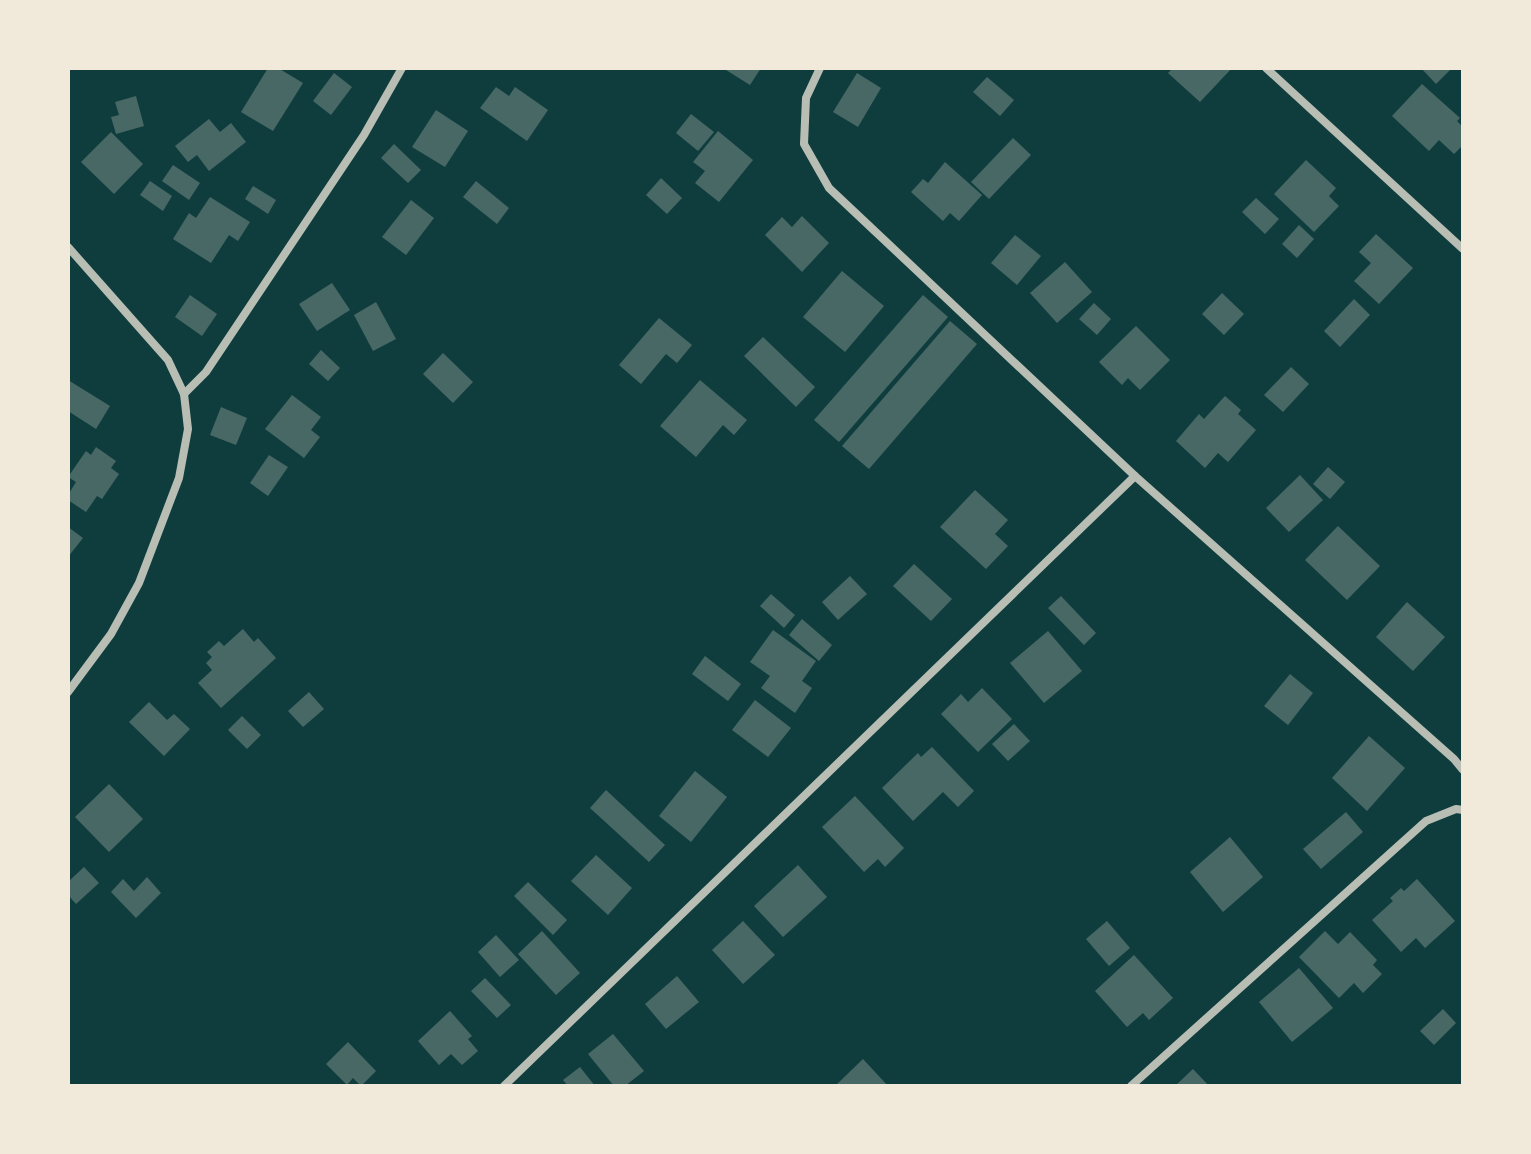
<svg xmlns="http://www.w3.org/2000/svg" width="1531" height="1154" font-family="Overpass,sans-serif">
  <rect width="100%" height="100%" fill="#0f3d3e"/>
  <g fill="#486865">
    <polygon points="268,68 278,68 303,83 273,131 241,112"/>
    <polygon points="727,68 761,68 750,85 726,70"/>
    <polygon points="1173,68 1232,68 1200,102 1168,73"/>
    <polygon points="1421,68 1452,68 1436,84"/>
    <polygon points="334,73 352,87 331,115 313,101"/>
    <polygon points="857,73 881,88 858,127 833,112"/>
    <polygon points="987,77 1014,100 1000,116 973,92"/>
    <polygon points="1422,84 1460,118 1457,121 1463,127 1463,145 1454,154 1439,140 1429,151 1392,116"/>
    <polygon points="496,87 509,96 515,87 548,110 527,141 480,108"/>
    <polygon points="136,96 144,126 116,134 111,117 119,115 115,102"/>
    <polygon points="436,110 468,131 445,167 412,147"/>
    <polygon points="691,114 714,132 698,151 676,133"/>
    <polygon points="209,119 220,132 231,123 246,142 209,171 197,155 188,162 175,146"/>
    <polygon points="718,131 753,160 719,202 695,183 705,171 693,162"/>
    <polygon points="111,132 143,164 114,194 81,162"/>
    <polygon points="1013,138 1031,155 989,199 971,182"/>
    <polygon points="394,144 421,170 408,183 381,158"/>
    <polygon points="1306,160 1336,188 1329,196 1339,206 1314,232 1274,194"/>
    <polygon points="945,162 982,195 959,221 950,213 943,221 911,192 923,179 928,183"/>
    <polygon points="173,165 200,183 189,200 162,181"/>
    <polygon points="661,178 682,198 667,214 646,195"/>
    <polygon points="150,181 172,196 163,211 140,195"/>
    <polygon points="476,181 509,208 497,224 463,197"/>
    <polygon points="253,186 276,200 268,214 245,199"/>
    <polygon points="210,197 250,222 238,241 229,235 211,263 173,239 189,213 196,218"/>
    <polygon points="1256,198 1279,219 1265,234 1242,212"/>
    <polygon points="411,200 434,218 406,255 382,237"/>
    <polygon points="802,216 829,243 802,272 765,235 782,217 792,227"/>
    <polygon points="1299,225 1314,239 1297,258 1282,244"/>
    <polygon points="1376,234 1413,268 1379,304 1354,281 1371,263 1359,252"/>
    <polygon points="1015,235 1041,256 1017,285 991,263"/>
    <polygon points="1065,262 1092,292 1057,323 1030,293"/>
    <polygon points="842,271 884,306 845,352 803,317"/>
    <polygon points="332,283 350,310 317,331 299,304"/>
    <polygon points="1222,293 1244,314 1224,335 1202,314"/>
    <polygon points="190,295 217,314 202,336 175,317"/>
    <polygon points="923,295 948,317 839,442 814,420"/>
    <polygon points="1354,299 1370,315 1340,347 1324,331"/>
    <polygon points="376,302 396,339 373,351 354,315"/>
    <polygon points="1094,303 1111,319 1097,335 1079,319"/>
    <polygon points="659,318 692,345 677,363 666,354 641,384 619,365"/>
    <polygon points="950,321 977,344 869,469 842,446"/>
    <polygon points="1136,326 1170,360 1140,390 1128,378 1122,385 1099,362"/>
    <polygon points="763,337 815,387 796,407 744,356"/>
    <polygon points="321,350 340,368 328,381 309,364"/>
    <polygon points="443,353 473,382 453,403 423,374"/>
    <polygon points="1291,367 1309,384 1283,412 1264,395"/>
    <polygon points="68,380 110,406 96,429 68,411"/>
    <polygon points="700,380 747,420 734,435 723,425 696,457 660,426"/>
    <polygon points="292,395 321,417 311,430 320,437 304,458 265,429"/>
    <polygon points="1225,396 1241,410 1238,414 1256,430 1228,462 1218,453 1205,468 1176,441 1199,414 1204,419"/>
    <polygon points="221,407 247,418 236,445 210,435"/>
    <polygon points="96,447 116,461 111,468 119,474 102,499 97,496 86,512 68,500 68,495 76,482 68,477 86,451 91,455"/>
    <polygon points="269,455 288,467 268,496 250,483"/>
    <polygon points="1328,467 1345,482 1330,499 1313,484"/>
    <polygon points="1300,475 1323,500 1289,532 1266,508"/>
    <polygon points="975,490 1008,520 995,534 1008,546 986,569 940,527"/>
    <polygon points="1338,526 1380,566 1347,600 1305,560"/>
    <polygon points="68,527 83,538 68,557"/>
    <polygon points="914,564 952,599 931,621 893,586"/>
    <polygon points="850,576 867,594 838,620 822,602"/>
    <polygon points="771,594 795,615 784,628 760,606"/>
    <polygon points="1061,596 1096,633 1084,645 1048,608"/>
    <polygon points="1407,602 1445,637 1413,671 1376,637"/>
    <polygon points="802,619 832,645 819,661 789,635"/>
    <polygon points="243,629 254,642 258,638 276,658 221,708 198,683 212,670 206,663 212,657 207,652 219,641 224,646"/>
    <polygon points="773,630 816,661 802,681 812,688 795,713 761,688 770,676 750,662"/>
    <polygon points="1048,631 1082,671 1044,703 1010,663"/>
    <polygon points="705,656 741,684 728,701 692,674"/>
    <polygon points="1290,674 1313,693 1288,725 1264,706"/>
    <polygon points="982,688 1012,719 978,752 941,714 961,694 968,702"/>
    <polygon points="309,692 324,709 303,727 288,711"/>
    <polygon points="755,700 791,728 768,757 732,730"/>
    <polygon points="149,702 167,720 174,714 190,729 164,756 129,722"/>
    <polygon points="242,716 261,735 247,749 228,730"/>
    <polygon points="1014,724 1030,741 1008,761 992,744"/>
    <polygon points="1369,736 1405,768 1367,811 1332,778"/>
    <polygon points="932,747 974,791 958,807 943,792 913,821 882,788 918,753 921,757"/>
    <polygon points="695,771 727,797 691,842 659,816"/>
    <polygon points="109,784 143,819 109,852 75,817"/>
    <polygon points="606,790 665,845 649,862 590,808"/>
    <polygon points="855,796 904,848 885,867 878,859 864,872 822,827"/>
    <polygon points="1346,812 1363,832 1321,869 1303,849"/>
    <polygon points="1230,837 1263,877 1223,912 1190,872"/>
    <polygon points="596,855 632,888 608,915 571,881"/>
    <polygon points="798,865 827,897 783,937 754,906"/>
    <polygon points="84,867 99,883 76,904 68,895 68,882"/>
    <polygon points="147,877 161,893 136,918 111,892 123,879 134,891"/>
    <polygon points="1417,879 1455,921 1425,948 1416,938 1401,952 1372,920 1393,901 1390,898 1401,888 1404,891"/>
    <polygon points="528,882 567,920 553,935 514,896"/>
    <polygon points="743,921 775,955 743,984 712,950"/>
    <polygon points="1107,921 1130,948 1109,966 1086,939"/>
    <polygon points="542,931 580,973 556,995 518,954"/>
    <polygon points="1325,931 1338,944 1350,932 1377,960 1373,965 1382,974 1363,993 1354,983 1339,998 1299,957"/>
    <polygon points="496,935 519,960 500,977 478,952"/>
    <polygon points="1134,955 1173,998 1149,1020 1143,1013 1127,1027 1095,991"/>
    <polygon points="1299,968 1333,1008 1292,1042 1259,1002"/>
    <polygon points="677,976 699,1002 666,1029 645,1004"/>
    <polygon points="485,978 511,1005 497,1018 471,991"/>
    <polygon points="1443,1009 1456,1023 1434,1045 1420,1031"/>
    <polygon points="450,1011 472,1036 468,1039 478,1051 462,1065 451,1054 439,1065 418,1041"/>
    <polygon points="613,1034 644,1071 625,1086 614,1086 588,1054"/>
    <polygon points="348,1042 376,1071 361,1086 353,1078 347,1085 326,1064"/>
    <polygon points="863,1059 888,1086 835,1086"/>
    <polygon points="580,1067 595,1086 568,1086 563,1080"/>
    <polygon points="1193,1069 1209,1086 1175,1086"/>
  </g>
  <g fill="none" stroke-linecap="round" stroke-linejoin="round">
    <g stroke="#b8beb3" stroke-width="8">
      <polyline points="820,68 806,98 804,144 829,188 1135,476 1454,759 1463,770"/>
      <polyline points="1266,68 1463,249"/>
      <polyline points="68,247 168,360 184,394 188,429 179,478 139,583 111,634 68,692"/>
      <polyline points="184,394 206,372 364,135 402,68"/>
      <polyline points="504,1086 1135,476"/>
      <polyline points="1131,1086 1426,821 1456,809 1463,810"/>
    </g>
  </g>
  <rect width="1531" height="1154" fill="none" stroke="#f1e9da" stroke-width="140"/>
</svg>
